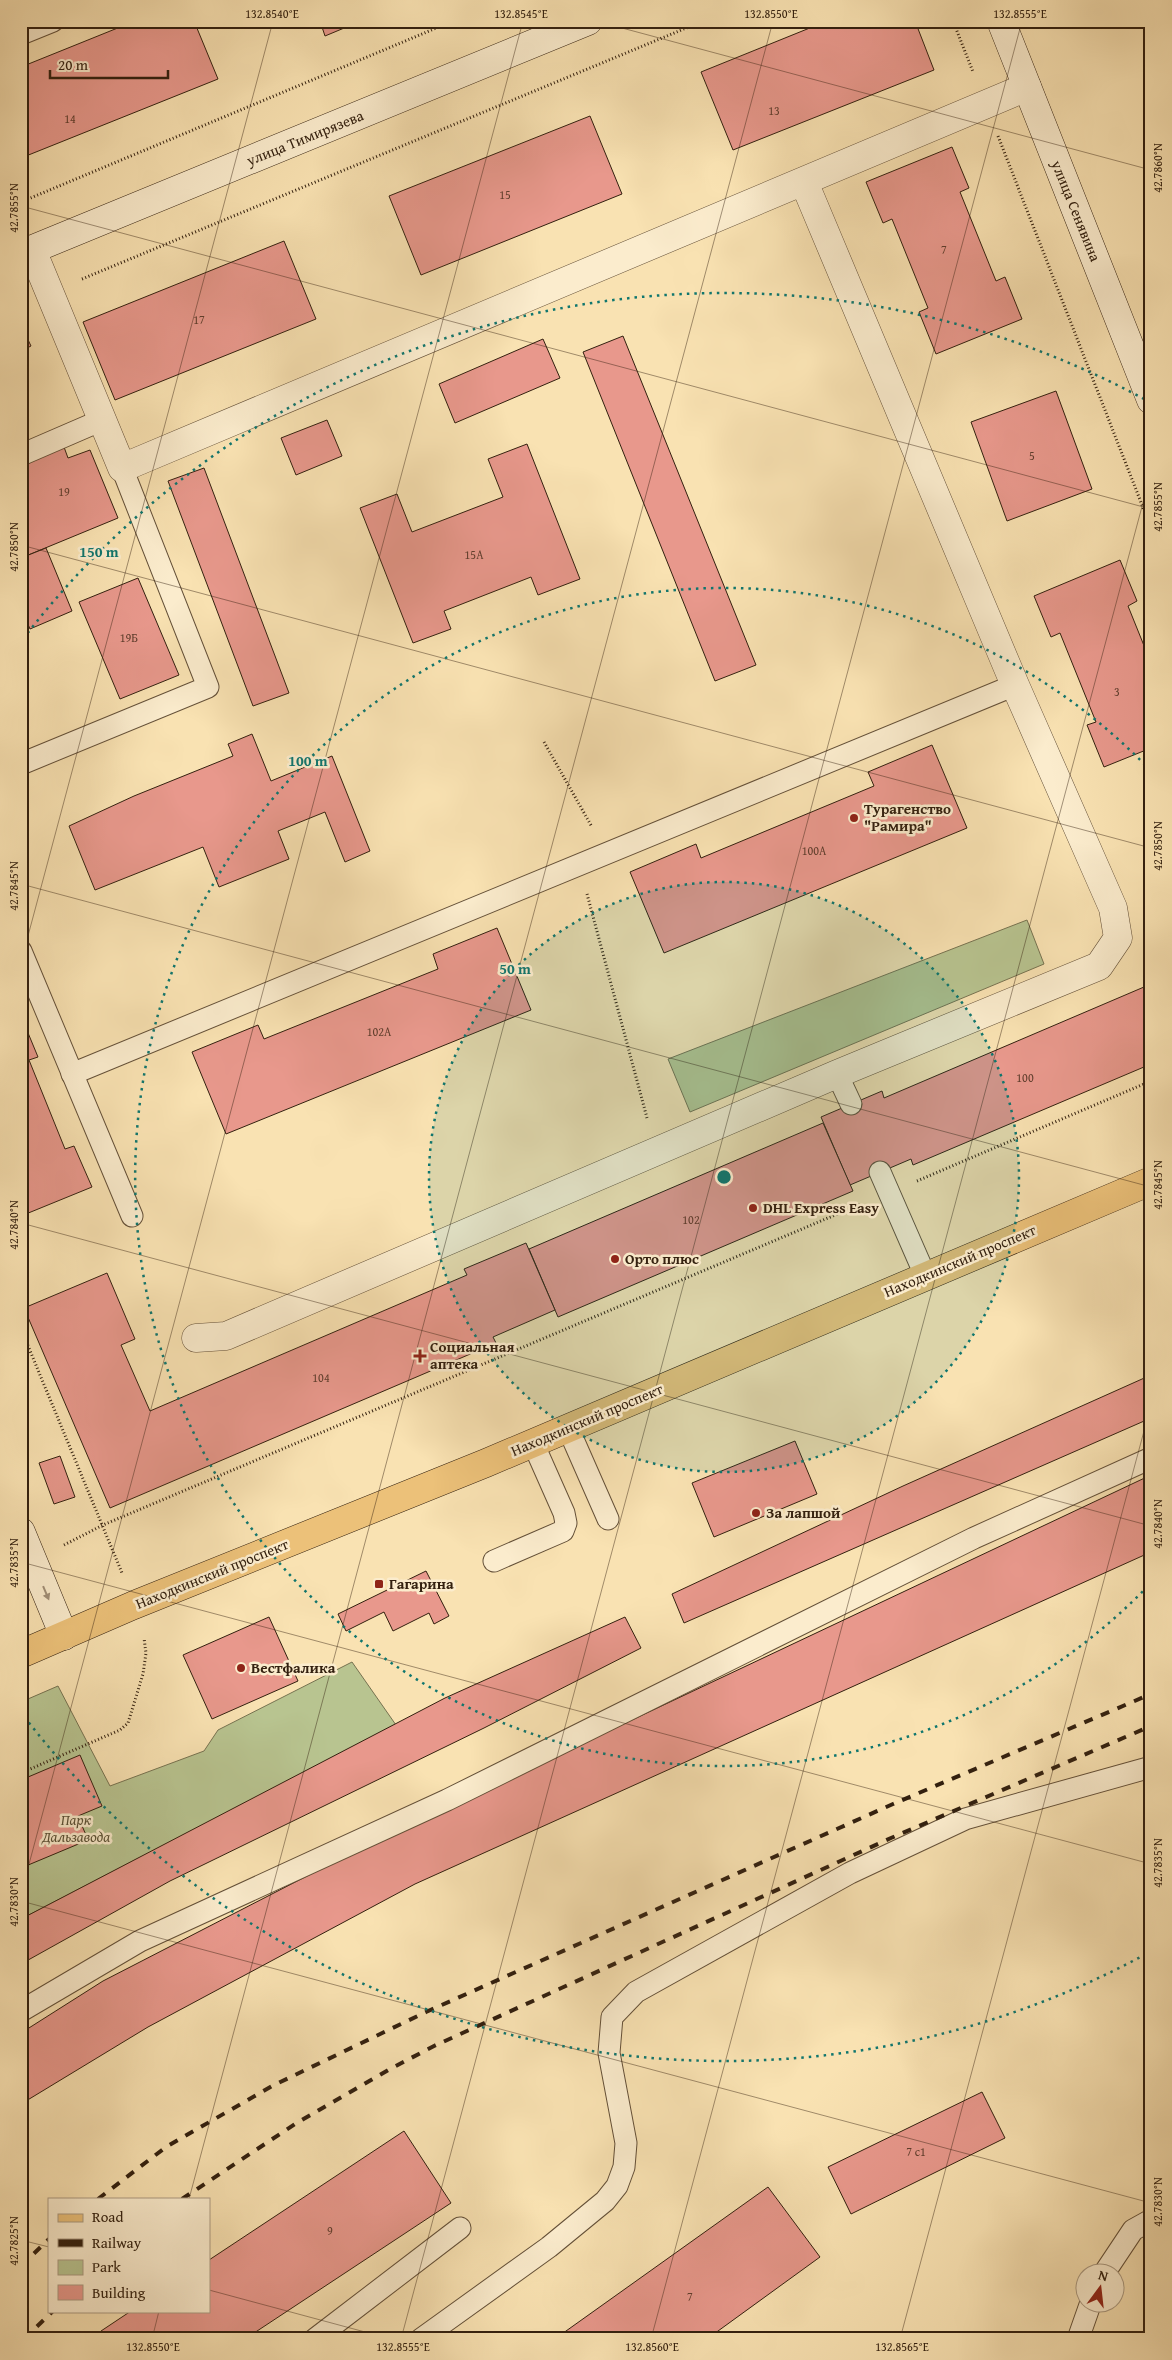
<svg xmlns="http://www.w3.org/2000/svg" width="1172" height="2360" font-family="'Gentium Book Plus',serif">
  <rect width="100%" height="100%" fill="#f9e2b2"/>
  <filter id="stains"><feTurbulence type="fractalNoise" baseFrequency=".004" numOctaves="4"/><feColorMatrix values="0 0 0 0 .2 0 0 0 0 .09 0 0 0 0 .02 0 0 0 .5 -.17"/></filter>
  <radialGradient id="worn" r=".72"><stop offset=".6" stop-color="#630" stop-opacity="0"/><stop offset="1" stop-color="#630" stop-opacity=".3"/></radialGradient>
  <g fill="#b8c490" stroke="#767250">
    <polygon points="1027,920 1044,964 690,1112 668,1059"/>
    <polygon points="352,1662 396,1725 21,1919 21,1702 58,1686 110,1786 204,1751 218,1730"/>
  </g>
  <g fill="#e8988c" stroke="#33200f">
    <polygon points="135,21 194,21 218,79 21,158 21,67"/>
    <polygon points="320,21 361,21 325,36"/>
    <polygon points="827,21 915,21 934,70 733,150 701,72"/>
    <polygon points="590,116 622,194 421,275 389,196"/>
    <polygon points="952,147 969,188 960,192 996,281 1005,277 1022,319 936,354 919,312 928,308 892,219 883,223 866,182"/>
    <polygon points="284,241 316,319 115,400 83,322"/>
    <polygon points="21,325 31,346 21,351"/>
    <polygon points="623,336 756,665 715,681 583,352"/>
    <polygon points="543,339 560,378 455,423 439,384"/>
    <polygon points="1056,391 1092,489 1007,521 971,422"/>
    <polygon points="327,420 342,456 296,475 281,438"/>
    <polygon points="527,444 580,579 538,595 531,577 444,611 451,629 413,643 360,508 397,494 412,532 503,497 488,459"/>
    <polygon points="64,447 68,458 90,450 118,518 21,558 21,465"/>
    <polygon points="204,468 289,693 253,706 168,481"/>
    <polygon points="46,548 72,611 30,629 21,608 21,558"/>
    <polygon points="1120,560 1137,601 1128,606 1151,663 1151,748 1104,767 1087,725 1096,722 1060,633 1051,637 1034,596"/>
    <polygon points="138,578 179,675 120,699 79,602"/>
    <polygon points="252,734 271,781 332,756 370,851 345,862 325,812 278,831 289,859 219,887 203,847 95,890 69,826 134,796 233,756 228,744"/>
    <polygon points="932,745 967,828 664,953 630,872 696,844 701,858 874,786 868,772"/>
    <polygon points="1151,830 1151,850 1144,833"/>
    <polygon points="497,928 531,1010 226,1134 192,1052 258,1025 264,1039 438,969 433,954"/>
    <polygon points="1151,984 1151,1064 913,1165 911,1159 850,1185 821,1117 882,1091 884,1098"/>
    <polygon points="21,1016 38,1057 29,1060 65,1149 74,1146 92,1187 21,1216"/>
    <polygon points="823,1123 853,1191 558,1317 529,1249"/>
    <polygon points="526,1243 555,1310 493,1337 496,1343 110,1508 24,1308 107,1273 135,1339 121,1345 150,1411 467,1275 464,1269"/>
    <polygon points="1151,1375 1151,1418 684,1623 672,1594 903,1486"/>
    <polygon points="795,1441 817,1494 714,1537 692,1483"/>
    <polygon points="60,1456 75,1497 54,1504 39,1463"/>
    <polygon points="1151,1475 1151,1552 415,1884 148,2027 21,2104 21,2033 103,1981 371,1843"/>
    <polygon points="426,1571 449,1616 434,1624 429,1613 393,1631 384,1612 346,1631 338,1614"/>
    <polygon points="269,1617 298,1681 212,1719 183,1655"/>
    <polygon points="625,1617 641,1648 484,1728 170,1881 21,1964 21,1919 445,1698"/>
    <polygon points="80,1755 102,1806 78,1816 88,1840 21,1868 21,1780"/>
    <polygon points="982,2092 1005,2138 851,2214 828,2167"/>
    <polygon points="404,2131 451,2203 245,2339 106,2339 101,2331 131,2311 209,2311 209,2260"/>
    <polygon points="768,2187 820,2257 707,2339 561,2339 559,2336"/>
  </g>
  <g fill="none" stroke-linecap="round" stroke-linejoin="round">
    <g stroke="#645038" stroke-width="23">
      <g id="lane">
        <polyline points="21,34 53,21"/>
        <polyline points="21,455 102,420"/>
        <polyline points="21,764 208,687 122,468"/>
        <polyline points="21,951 132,1216"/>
        <polyline points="72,1074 1015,685"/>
        <polyline points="837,1074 851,1104"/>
        <polyline points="880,1172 925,1275"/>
        <polyline points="568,1428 608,1519"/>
        <polyline points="494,1561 563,1531 566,1523 564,1513 533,1443"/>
        <polyline points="21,2011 140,1941 447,1800 974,1538 1151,1458"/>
        <polyline points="1105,2272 1133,2230 1151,2220"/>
        <polyline points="315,2339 460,2228"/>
        <polyline points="421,2339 549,2247 605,2201 617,2186 624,2167 626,2143 609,2053 612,2017 636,1992 850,1873 965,1819 1151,1767"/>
        <polyline points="1078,2339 1091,2302"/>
      </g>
    </g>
    <g stroke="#645038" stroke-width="29">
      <g id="street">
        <polyline points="32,250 122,468 1027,87"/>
        <polyline points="196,1338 226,1336 837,1074 1099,966 1118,938 1113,908 1015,685 804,182"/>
      </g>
    </g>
    <g stroke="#33200f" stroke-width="29">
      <g id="secondary">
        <polyline points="1001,21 1151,400"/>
        <polyline points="21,254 588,21"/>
        <polyline points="21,1532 64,1636"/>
      </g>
    </g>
    <g stroke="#33200f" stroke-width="29">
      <polyline id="primary" points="21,1654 134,1605 486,1463 1151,1181"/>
    </g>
    <g stroke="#33200f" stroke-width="3" stroke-dasharray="1 2.5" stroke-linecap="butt">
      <polyline points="953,21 973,72"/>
      <polyline points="998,136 1151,528"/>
      <polyline points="21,202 453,21"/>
      <polyline points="82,279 703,21"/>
      <polyline points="544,742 592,827"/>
      <polyline points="587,894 647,1118"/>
      <polyline points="917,1181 1151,1081"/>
      <polyline points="21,1329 122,1573"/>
      <polyline points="64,1545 103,1525 861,1204"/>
      <polyline points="21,1773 120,1730 128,1723 143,1674 146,1653 144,1638"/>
    </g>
    <use href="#lane" stroke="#fbeccd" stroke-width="21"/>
    <use href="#street" stroke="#fbeccd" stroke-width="28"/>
    <use href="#secondary" stroke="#fbeccd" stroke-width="28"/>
    <use href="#primary" stroke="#ecc179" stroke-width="28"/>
    <g stroke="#33200f" stroke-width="4" stroke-dasharray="9 9" stroke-linecap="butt">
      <polyline points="98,2199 166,2147 272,2086 426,2012 893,1804 1151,1694"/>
      <polyline points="182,2199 295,2124 390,2069 434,2046 891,1838 1151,1726"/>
      <polyline points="21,2266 49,2239"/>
      <polyline points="24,2339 53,2311"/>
    </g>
  </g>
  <defs><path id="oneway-solid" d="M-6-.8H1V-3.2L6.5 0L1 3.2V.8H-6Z" transform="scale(1.25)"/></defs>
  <use fill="#a19078" href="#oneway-solid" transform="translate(46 1593) rotate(67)"/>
  <path fill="none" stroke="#33200f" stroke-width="1" stroke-opacity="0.45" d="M596 21 1151 170M21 30 24 21M21 206 1151 509M21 545 1151 848M21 884 1151 1187M21 962 273 21M21 1223 1151 1526M21 1562 1151 1864M21 1894 523 21M21 1901 1151 2203M189 2199 773 21M21 2240 49 2247M209 2290 391 2339M152 2339 159 2311M401 2339 1022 21M651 2339 1151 473M900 2339 1151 1405M1150 2339 1151 2336"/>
  <circle cx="724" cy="1177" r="295" fill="#0f766e" fill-opacity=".12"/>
  <g fill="none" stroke="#0f766e" stroke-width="2.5" stroke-dasharray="2.5 5">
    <circle cx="724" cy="1177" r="295"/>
    <path d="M1148 1586A589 589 0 1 1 1148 768"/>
    <path d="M1146 1954A884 884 0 0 1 23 1715M23 639A884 884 0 0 1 1146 400"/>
  </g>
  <g fill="#8f2418" stroke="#fbeccd" stroke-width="2">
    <circle cx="854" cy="818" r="5"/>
    <circle cx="753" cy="1208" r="5"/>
    <circle cx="615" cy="1259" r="5"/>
    <path d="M417.5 1348.5h5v5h5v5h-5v5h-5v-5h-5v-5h5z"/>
    <circle cx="756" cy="1513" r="5"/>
    <rect x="374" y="1579" width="10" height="10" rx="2.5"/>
    <circle cx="241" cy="1668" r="5"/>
  </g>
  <g text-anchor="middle" stroke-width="5" stroke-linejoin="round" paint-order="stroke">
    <g font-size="12" fill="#603e2e">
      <text x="774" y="115">13</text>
      <text x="70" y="123">14</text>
      <text x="505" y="199">15</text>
      <text x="944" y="254">7</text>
      <text x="199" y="324">17</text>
      <text x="1032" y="460">5</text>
      <text x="64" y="496">19</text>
      <text x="474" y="559">15А</text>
      <text x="129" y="642">19Б</text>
      <text x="1117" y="696">3</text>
      <text x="814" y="855">100А</text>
      <text x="379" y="1036">102А</text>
      <text x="1025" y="1082">100</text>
      <text x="691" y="1224">102</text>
      <text x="321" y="1382">104</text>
      <text x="916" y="2156">7 с1</text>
      <text x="330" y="2235">9</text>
      <text x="690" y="2301">7</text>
    </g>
    <g font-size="15" fill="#33200f" stroke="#fbeccd">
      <text transform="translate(305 138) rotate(-22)" y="5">улица Тимирязева</text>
      <text transform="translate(1076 211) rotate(68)" y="5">улица Сенявина</text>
      <text transform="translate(960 1261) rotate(-23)" y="5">Находкинский проспект</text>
      <text transform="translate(587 1420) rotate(-23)" y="5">Находкинский проспект</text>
      <text transform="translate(212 1574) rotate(-22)" y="5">Находкинский проспект</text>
    </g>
    <g font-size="15" font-weight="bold" fill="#33200f" stroke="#fbeccd" text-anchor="start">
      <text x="864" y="814">Турагенство<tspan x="864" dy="17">"Рамира"</tspan></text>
      <text x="763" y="1213">DHL Express Easy</text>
      <text x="625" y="1264">Орто плюс</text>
      <text x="430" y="1352">Социальная<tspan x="430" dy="17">аптека</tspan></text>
      <text x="766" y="1518">За лапшой</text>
      <text x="389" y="1589">Гагарина</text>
      <text x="251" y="1673">Вестфалика</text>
    </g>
    <g font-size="15" font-style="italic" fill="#5b5136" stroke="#fbeccd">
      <text x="76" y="1825">Парк<tspan x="76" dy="17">Дальзавода</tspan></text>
    </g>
  </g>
  <circle cx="724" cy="1177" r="8" fill="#0f766e" stroke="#fbeccd" stroke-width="2.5"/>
  <g font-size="15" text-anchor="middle" font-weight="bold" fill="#0f766e" stroke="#fbeccd" stroke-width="5" stroke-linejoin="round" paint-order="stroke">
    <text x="99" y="557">150 m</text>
    <text x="308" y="766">100 m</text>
    <text x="515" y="974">50 m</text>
  </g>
  <rect width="1172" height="2360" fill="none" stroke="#f9e2b2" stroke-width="55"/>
  <rect x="48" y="2198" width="162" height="115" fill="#fbeccd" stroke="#ab9a81"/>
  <rect x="58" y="2214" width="25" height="8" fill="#ecc179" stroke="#ab9a81"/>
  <text x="92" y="2222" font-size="15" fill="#33200f">Road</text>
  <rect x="58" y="2239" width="25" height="8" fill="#33200f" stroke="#ab9a81"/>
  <text x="92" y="2248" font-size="15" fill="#33200f">Railway</text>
  <rect x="58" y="2260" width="25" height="15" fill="#b8c490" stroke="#ab9a81"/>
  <text x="92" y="2272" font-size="15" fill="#33200f">Park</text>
  <rect x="58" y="2285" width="25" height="15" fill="#e8988c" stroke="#ab9a81"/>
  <text x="92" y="2298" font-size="15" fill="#33200f">Building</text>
  <g transform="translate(1100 2288) rotate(15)"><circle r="24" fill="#fbeccd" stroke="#ab9a81"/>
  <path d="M0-4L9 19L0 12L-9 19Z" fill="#8f2418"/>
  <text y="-8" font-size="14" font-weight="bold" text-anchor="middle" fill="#33200f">N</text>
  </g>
  <path d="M50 70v8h118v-8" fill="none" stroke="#33200f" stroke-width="2.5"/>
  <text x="58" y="70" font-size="15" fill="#33200f" stroke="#fbeccd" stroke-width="4" paint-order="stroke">20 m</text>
  <rect x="28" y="28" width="1116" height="2304" fill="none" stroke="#33200f" stroke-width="2"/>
  <g font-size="12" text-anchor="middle" fill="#33200f">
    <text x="272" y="18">132.8540°E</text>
    <text x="521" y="18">132.8545°E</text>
    <text x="771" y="18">132.8550°E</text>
    <text x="1020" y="18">132.8555°E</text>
    <text transform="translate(1158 168) rotate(-90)" y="4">42.7860°N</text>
    <text transform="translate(14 208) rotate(-90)" y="4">42.7855°N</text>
    <text transform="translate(1158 507) rotate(-90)" y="4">42.7855°N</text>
    <text transform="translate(14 547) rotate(-90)" y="4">42.7850°N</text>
    <text transform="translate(1158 846) rotate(-90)" y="4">42.7850°N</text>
    <text transform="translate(14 886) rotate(-90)" y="4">42.7845°N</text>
    <text transform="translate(1158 1185) rotate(-90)" y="4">42.7845°N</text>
    <text transform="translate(14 1225) rotate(-90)" y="4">42.7840°N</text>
    <text transform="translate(1158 1524) rotate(-90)" y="4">42.7840°N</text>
    <text transform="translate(14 1563) rotate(-90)" y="4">42.7835°N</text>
    <text transform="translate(1158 1863) rotate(-90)" y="4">42.7835°N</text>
    <text transform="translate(14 1902) rotate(-90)" y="4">42.7830°N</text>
    <text transform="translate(1158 2202) rotate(-90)" y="4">42.7830°N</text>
    <text transform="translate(14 2241) rotate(-90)" y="4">42.7825°N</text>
    <text x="153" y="2351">132.8550°E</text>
    <text x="403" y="2351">132.8555°E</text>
    <text x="652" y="2351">132.8560°E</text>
    <text x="902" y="2351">132.8565°E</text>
  </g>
  <rect width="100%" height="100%" filter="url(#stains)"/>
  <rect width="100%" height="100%" fill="url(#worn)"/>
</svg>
